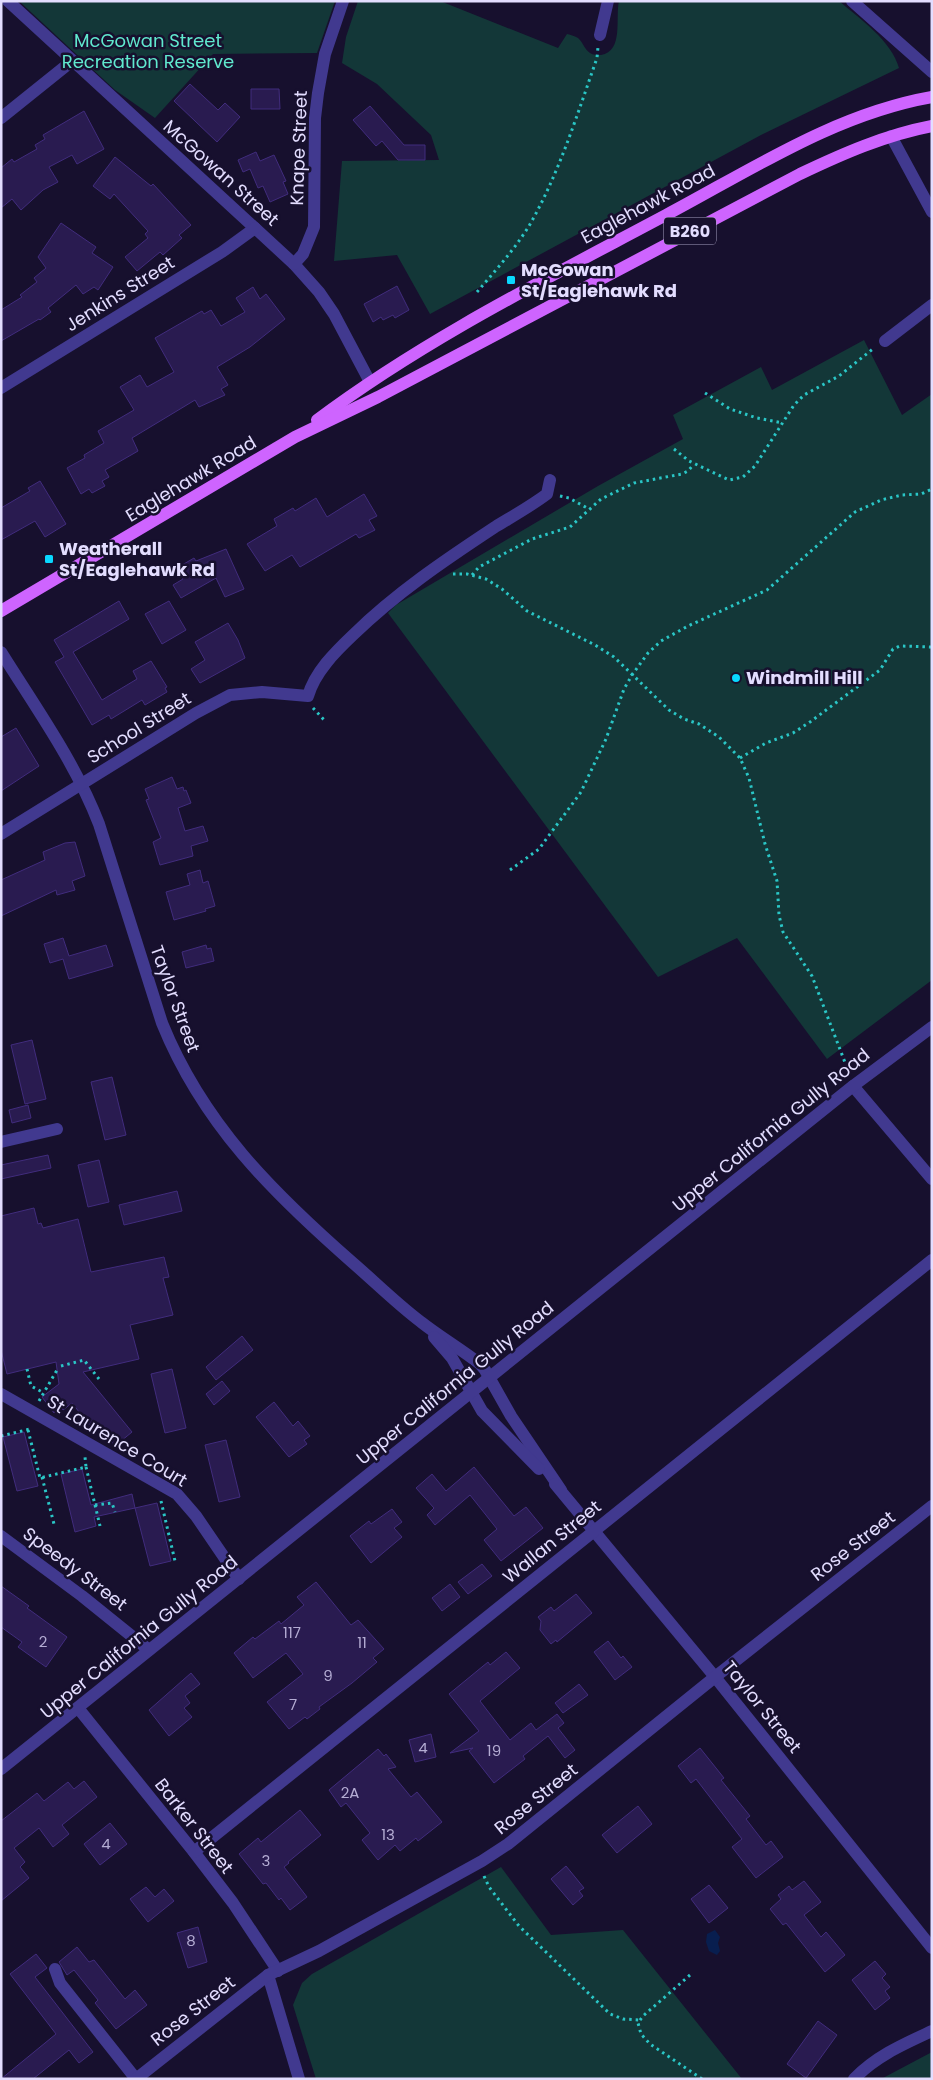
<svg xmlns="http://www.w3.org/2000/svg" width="933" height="2080" font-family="Poppins,sans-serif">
  <rect width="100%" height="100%" fill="#17102e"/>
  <g fill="#133738">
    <polygon points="19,1 335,1 317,53 213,54 155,118 115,90"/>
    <path d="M358 1H440L558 48 567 34C571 35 575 36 578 38 583 42 584 49 590 53 593 55 597 55 601 55 624 51 615 18 619 1H839C861 20 891 40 899 68L761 135 430 314 397 255 334 261 342 161 439 160 431 135 377 84 342 63 346 37Z"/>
    <polygon points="864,340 902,415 932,394 932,980 827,1059 737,938 658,977 388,613 396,605 598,486 683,439 673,415 761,367 772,390"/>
    <polygon points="501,1867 551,1935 623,1930 742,2079 316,2079 293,2005 302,1983 312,1974"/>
    <polygon points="932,2052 932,2079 883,2079 883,2078"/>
  </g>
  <polygon fill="#081e4f" points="715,1930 720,1937 718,1943 720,1951 717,1955 709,1951 706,1942 707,1934"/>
  <g fill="#291b50" stroke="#412c7d">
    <polygon points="190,84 218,110 225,103 240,117 217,142 174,101"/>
    <polygon points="251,89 279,89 280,109 251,109"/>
    <polygon points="370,106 404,145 425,145 425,160 398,160 382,141 376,146 353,120"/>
    <polygon points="84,111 104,149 77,164 72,155 49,167 58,182 43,190 21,210 12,199 1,208 1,168 12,159 14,162 37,149 35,145 45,139 43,135"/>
    <polygon points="256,152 260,161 274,155 286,181 283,182 288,194 270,202 263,186 258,188 250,169 243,172 238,160"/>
    <polygon points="115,157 151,186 153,184 191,225 179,235 182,238 163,255 160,252 137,271 125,257 148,238 145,234 148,231 114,194 110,199 93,186"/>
    <polygon points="61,223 96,247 92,253 113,267 98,290 94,287 83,294 76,285 48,308 51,312 40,320 39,319 1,341 1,310 22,297 20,295 37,282 34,278 46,268 38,257"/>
    <polygon points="397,286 409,310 395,318 393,315 383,320 381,317 373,322 364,304"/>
    <polygon points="253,287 260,299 266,294 285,319 250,347 217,367 228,385 221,389 225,395 199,407 195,400 132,438 138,451 105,470 109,477 102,481 105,486 92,493 89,489 81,494 67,468 85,458 84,455 104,443 98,431 134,410 120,387 140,375 147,387 174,372 155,338 202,311 204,314 211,310 221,326 245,312 236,298"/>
    <polygon points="40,481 66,524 45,537 35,521 1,540 1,508 30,491 28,488"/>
    <polygon points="364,494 377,516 369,520 375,530 359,538 356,534 300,567 292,555 265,571 247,544 277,526 274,519 293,508 295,511 316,498 327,517"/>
    <polygon points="226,549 244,589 225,597 216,578 181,598 173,585 183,579 177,568 194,558 196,561"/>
    <polygon points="119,601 129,619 73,652 102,700 137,679 133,671 151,661 167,687 165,688 167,692 145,705 142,700 111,719 109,715 92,725 55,662 64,657 54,640"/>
    <polygon points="169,601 186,630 162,644 145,614"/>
    <polygon points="228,623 238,640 245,658 200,683 191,669 205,660 195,642"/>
    <polygon points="16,728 39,766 1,791 1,737"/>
    <polygon points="172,777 177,789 183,787 184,791 186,790 191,803 178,808 185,831 203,826 208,841 191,846 193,856 160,865 153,842 161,838 146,800 149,799 145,789"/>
    <polygon points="75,842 85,876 72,881 75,890 57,895 56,890 1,916 1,880 45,860 43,852 65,843"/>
    <polygon points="200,870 203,883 208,881 215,906 205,909 206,911 174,920 166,892 190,885 187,874"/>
    <polygon points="63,938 69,956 106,945 113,966 69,979 63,959 50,963 44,944"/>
    <polygon points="206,945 207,949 211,948 214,961 186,968 182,952"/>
    <polygon points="32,1040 46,1099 25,1104 11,1045"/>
    <polygon points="112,1077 126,1135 105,1140 91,1082"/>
    <polygon points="28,1105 31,1118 12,1123 9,1110"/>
    <polygon points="48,1155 51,1168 1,1179 1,1165"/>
    <polygon points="99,1160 109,1202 88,1207 78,1165"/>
    <polygon points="177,1191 182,1211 124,1225 119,1205"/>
    <polygon points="34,1208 38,1224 41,1223 43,1228 78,1219 91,1272 164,1257 169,1277 163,1278 173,1315 130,1325 139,1359 83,1372 132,1432 115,1446 101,1427 95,1432 72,1403 63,1410 61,1407 54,1413 42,1397 59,1384 56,1362 7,1374 1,1350 1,1216"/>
    <polygon points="242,1336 253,1350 216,1380 206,1367"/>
    <polygon points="172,1369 186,1428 165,1433 151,1374"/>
    <polygon points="222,1381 230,1391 214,1405 206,1394"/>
    <polygon points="274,1402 293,1426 298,1421 310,1436 304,1440 307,1444 289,1457 256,1417"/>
    <polygon points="24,1432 38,1486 17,1491 3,1437"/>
    <polygon points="226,1440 240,1497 219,1502 205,1445"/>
    <polygon points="474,1467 514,1516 526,1507 543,1528 501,1561 484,1540 497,1529 470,1495 435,1525 427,1515 434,1508 416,1488 432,1474 446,1491"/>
    <polygon points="82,1469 91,1505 132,1494 135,1508 94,1517 96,1526 75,1532 61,1474"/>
    <polygon points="157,1503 171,1561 150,1566 135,1508"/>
    <polygon points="392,1509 402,1522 394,1528 402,1537 371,1563 350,1536 369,1521 371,1524"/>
    <polygon points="482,1564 492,1576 468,1594 458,1582"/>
    <polygon points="316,1582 351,1625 358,1620 384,1649 373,1658 377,1662 352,1683 319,1707 320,1709 307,1719 305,1717 289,1729 267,1702 303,1674 286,1653 253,1678 234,1653 253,1637 255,1639 279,1621 281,1624 304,1605 297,1597"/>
    <polygon points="450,1584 460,1597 442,1611 432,1598"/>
    <polygon points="1,1586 29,1606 27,1608 67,1637 46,1667 18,1647 22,1642 1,1627"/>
    <polygon points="576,1594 592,1613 557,1642 556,1640 551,1644 540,1630 541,1621 538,1617 551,1607 554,1611"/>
    <polygon points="608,1641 621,1658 623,1656 632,1667 615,1680 594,1652"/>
    <polygon points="506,1652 520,1668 480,1701 510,1740 531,1723 536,1730 557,1714 564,1723 558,1728 575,1750 565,1758 548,1736 523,1756 525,1759 494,1783 469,1751 473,1748 450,1753 479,1731 449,1694 488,1662 490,1665"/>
    <polygon points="191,1673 200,1684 185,1696 190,1703 184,1708 192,1717 169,1736 149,1710"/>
    <polygon points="579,1684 588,1695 563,1713 555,1703"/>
    <polygon points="431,1734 436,1757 415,1762 409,1740"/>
    <polygon points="700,1748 724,1778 721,1780 750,1816 746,1819 766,1845 771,1841 783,1857 756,1878 732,1847 742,1839 696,1779 691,1783 678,1766"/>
    <polygon points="378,1749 384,1756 386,1754 396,1767 388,1769 411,1797 417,1792 442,1822 418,1841 416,1838 400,1851 395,1845 378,1860 362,1840 370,1833 346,1803 341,1807 329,1790"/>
    <polygon points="84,1781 97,1797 62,1825 69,1834 53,1847 39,1828 14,1848 25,1862 20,1867 29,1878 1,1901 1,1821 37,1793 44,1801 68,1782 74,1789"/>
    <polygon points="638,1806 652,1824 617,1853 602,1835"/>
    <polygon points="300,1810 321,1835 288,1862 289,1863 284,1867 307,1897 290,1910 281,1898 279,1900 266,1883 263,1884 239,1854 258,1838 261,1842"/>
    <polygon points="110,1823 127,1844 100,1865 84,1844"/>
    <polygon points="566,1866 584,1888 579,1891 583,1896 573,1905 551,1879"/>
    <polygon points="804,1881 821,1902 804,1915 821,1937 826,1932 845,1955 825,1972 786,1923 783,1925 770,1909 781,1899 778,1895 789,1886 792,1890"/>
    <polygon points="709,1885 728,1908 709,1923 691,1899"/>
    <polygon points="146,1887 155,1897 164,1889 174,1901 148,1922 130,1899"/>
    <polygon points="198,1927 207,1962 188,1968 177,1933"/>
    <polygon points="77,1947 89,1962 94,1960 125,1999 135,1990 147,2005 116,2029 95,2003 98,2000 74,1970 67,1975 59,1962"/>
    <polygon points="36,1954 47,1968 35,1977 93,2052 79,2063 69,2050 33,2079 1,2079 56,2034 10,1974"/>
    <polygon points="875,1961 886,1974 882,1978 890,1987 885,1991 890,1998 875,2010 852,1980"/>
    <polygon points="818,2021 837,2035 806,2078 787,2064"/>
  </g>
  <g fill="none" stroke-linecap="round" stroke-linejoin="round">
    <g stroke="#2ac6c6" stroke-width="3" stroke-dasharray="2.5 4" stroke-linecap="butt">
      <path d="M477 292C495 271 514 250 529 226 559 174 577 115 597 58L598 47"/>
      <polyline points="705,393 730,409 757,418 783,423"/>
      <polyline points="674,449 689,461 729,480 743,477 755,466 794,405 804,395 839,376 874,348"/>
      <polyline points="560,496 569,498 589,509"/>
      <polyline points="453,574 467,574 486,579 502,589 527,611 595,645 614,657 669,710 684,719 699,724 719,737 740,758 749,778 765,844 777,881 779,915 783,932 812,976 849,1073"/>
      <polyline points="472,575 479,567 532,539 570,527 601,499 634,483 682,474 688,471 694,464"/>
      <polyline points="313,708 326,722"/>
      <polyline points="740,758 766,743 793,733 810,722 880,670 893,649 900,646 932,647"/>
      <polyline points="510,870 539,849 581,792 606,739 624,689 632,675 648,653 661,641 688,626 767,590 855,512 881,500 902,495 921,494 932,489"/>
      <polyline points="61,1366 84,1360 99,1379"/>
      <polyline points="27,1369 31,1386 44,1393"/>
      <polyline points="39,1401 57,1370"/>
      <polyline points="28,1430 40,1478 86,1467 85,1457"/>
      <polyline points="1,1436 30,1429"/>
      <polyline points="86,1467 100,1526"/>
      <polyline points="42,1477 54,1524"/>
      <polyline points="161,1501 175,1561"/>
      <polyline points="95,1505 112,1503 115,1512"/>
      <polyline points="484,1876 489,1887 519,1926 610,2014 623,2019 640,2020"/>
      <polyline points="690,1975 643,2016 638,2023 641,2034 650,2044 702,2079"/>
    </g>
    <g stroke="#41398f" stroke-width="12">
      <polyline points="8,1 294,264 319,292 334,314 370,382"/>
      <polyline points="852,1 932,72"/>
      <polyline points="600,35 608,1"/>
      <polyline points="1,118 72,61"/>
      <polyline points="891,136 932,212"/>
      <polyline points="294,264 303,254 314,227 315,118 318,93 325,54 343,1"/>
      <polyline points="885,341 932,305"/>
      <polyline points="1,388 222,252 255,228"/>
      <path d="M1 652C36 708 75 762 99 824L162 1023C203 1124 272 1192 353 1263 375 1282 397 1304 421 1322 440 1337 461 1349 480 1364L485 1370 511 1416 561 1490"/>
      <path d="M1 834 196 713 230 695 262 692 308 696C315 672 335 652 353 635 396 593 445 560 495 527 513 516 531 506 547 494L550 480"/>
      <polyline points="853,1086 932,1179"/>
      <polyline points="1,1142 57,1129"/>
      <polyline points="434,1337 452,1358 482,1411 539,1469"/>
      <polyline points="1,1394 177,1494 196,1516 239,1579"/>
      <polyline points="555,1484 715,1677 932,1948"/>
      <polyline points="1,1536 82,1596 149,1650"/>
      <polyline points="78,1708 194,1852 233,1903 278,1971"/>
      <polyline points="1,1769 853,1086 932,1027"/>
      <polyline points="194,1852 932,1260"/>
      <polyline points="55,1969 60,1983 136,2079"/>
      <polyline points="268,1975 299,2079"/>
      <polyline points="136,2079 268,1975 319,1951 482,1861 508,1844 715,1677 932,1506"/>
      <path d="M854 2079C876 2056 904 2044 932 2031"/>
    </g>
    <g stroke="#ce64ff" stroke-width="12">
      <path d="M317 420C425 339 548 278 666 215 751 170 835 114 932 97"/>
      <path d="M1 611 295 437 378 397 800 174C842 154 885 135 932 126"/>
    </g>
  </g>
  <g fill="#09d8ff" stroke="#17102e" stroke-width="2">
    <rect x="506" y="275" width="10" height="10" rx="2.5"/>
    <rect x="44" y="554" width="10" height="10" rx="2.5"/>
    <circle cx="736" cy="678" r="5"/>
  </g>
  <g text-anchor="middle" stroke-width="5" stroke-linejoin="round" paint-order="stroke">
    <g font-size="15" fill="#b4acd3">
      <text x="292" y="1638">117</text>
      <text x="43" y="1647">2</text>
      <text x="362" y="1648">11</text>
      <text x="328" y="1681">9</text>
      <text x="293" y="1710">7</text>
      <text x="423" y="1753">4</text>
      <text x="494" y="1756">19</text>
      <text x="350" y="1798">2A</text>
      <text x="388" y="1840">13</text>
      <text x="106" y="1849">4</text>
      <text x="266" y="1866">3</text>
      <text x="191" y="1946">8</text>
    </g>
    <rect fill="#17102e" stroke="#a6a0c0" stroke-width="1" x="664" y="217.5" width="52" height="27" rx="4"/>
    <g font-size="16" font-weight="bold" fill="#e3ddff">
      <text x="690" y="237">B260</text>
    </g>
    <g font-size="18" fill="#60e8ce" stroke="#17102e">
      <text x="148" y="47">McGowan Street<tspan x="148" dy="21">Recreation Reserve</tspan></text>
    </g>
    <g font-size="18" fill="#e3ddff" stroke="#17102e">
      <text transform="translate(299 148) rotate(-88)" y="6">Knape Street</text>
      <text transform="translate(221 173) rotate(42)" y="6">McGowan Street</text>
      <text transform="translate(648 204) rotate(-28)" y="6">Eaglehawk Road</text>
      <text transform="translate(120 294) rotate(-32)" y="6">Jenkins Street</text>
      <text transform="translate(191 479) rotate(-31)" y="6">Eaglehawk Road</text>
      <text transform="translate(139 728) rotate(-32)" y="6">School Street</text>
      <text transform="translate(175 999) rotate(70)" y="6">Taylor Street</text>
      <text transform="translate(771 1130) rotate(-39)" y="6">Upper California Gully Road</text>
      <text transform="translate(455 1383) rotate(-39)" y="6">Upper California Gully Road</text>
      <text transform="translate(117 1441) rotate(31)" y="6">St Laurence Court</text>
      <text transform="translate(552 1542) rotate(-39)" y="6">Wallan Street</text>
      <text transform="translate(853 1546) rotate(-38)" y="6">Rose Street</text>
      <text transform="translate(75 1569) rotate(37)" y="6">Speedy Street</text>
      <text transform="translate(139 1637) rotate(-39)" y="6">Upper California Gully Road</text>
      <text transform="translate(762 1707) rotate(51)" y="6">Taylor Street</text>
      <text transform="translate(536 1799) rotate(-39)" y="6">Rose Street</text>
      <text transform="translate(194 1826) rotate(52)" y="6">Barker Street</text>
      <text transform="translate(193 2011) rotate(-38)" y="6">Rose Street</text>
    </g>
    <g font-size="18" font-weight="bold" fill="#e3ddff" stroke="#17102e" text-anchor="start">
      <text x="521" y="276">McGowan<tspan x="521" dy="21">St/Eaglehawk Rd</tspan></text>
      <text x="59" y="555">Weatherall<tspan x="59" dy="21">St/Eaglehawk Rd</tspan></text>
      <text x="746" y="684">Windmill Hill</text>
    </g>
  </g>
  <rect width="933" height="2080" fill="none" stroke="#e3ddff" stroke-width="5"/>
</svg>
